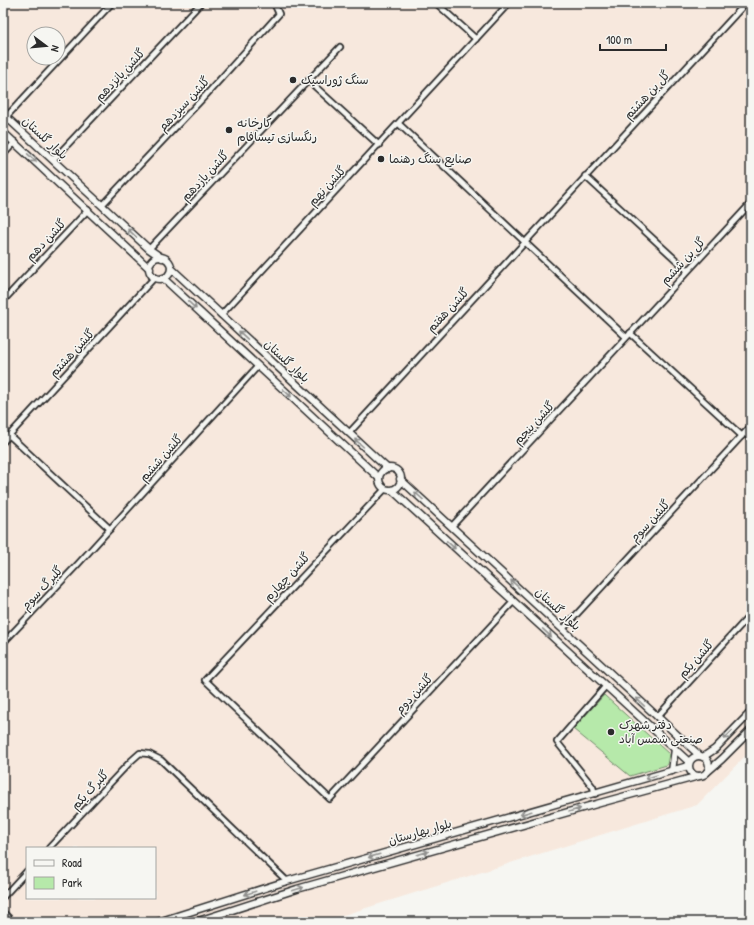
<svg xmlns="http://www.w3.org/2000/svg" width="754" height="925" font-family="'Patrick Hand','Playpen Sans Arabic',sans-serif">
  <rect width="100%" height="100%" fill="#f6f6f2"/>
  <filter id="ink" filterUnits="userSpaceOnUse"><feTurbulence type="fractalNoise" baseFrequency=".025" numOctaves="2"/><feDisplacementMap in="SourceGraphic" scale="8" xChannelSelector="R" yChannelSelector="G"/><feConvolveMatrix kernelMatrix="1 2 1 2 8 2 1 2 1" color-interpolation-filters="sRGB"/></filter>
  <g filter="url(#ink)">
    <path fill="#f7e8dd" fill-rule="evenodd" d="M3 3H751V750L697 805 321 922H3ZM34 34H58V58H34ZM27 848H155V898H27Z"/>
    <polygon fill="#b6e9aa" stroke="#708a6a" points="604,695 669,754 667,765 630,776 573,729"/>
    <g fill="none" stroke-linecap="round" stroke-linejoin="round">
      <g stroke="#2b2b2b" stroke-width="8">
        <g id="street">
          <polyline points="436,3 476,39"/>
          <polyline points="309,81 379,145"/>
          <polyline points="6,117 112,3"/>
          <polyline points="399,124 626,337"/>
          <polyline points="3,155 15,142"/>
          <polyline points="53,160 201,3"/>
          <polyline points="585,176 687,270"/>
          <polyline points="102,205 206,95 279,14 274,3"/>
          <polyline points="149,249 340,47"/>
          <polyline points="3,301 88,210"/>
          <polyline points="221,315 509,3"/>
          <polyline points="630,333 742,436"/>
          <polyline points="349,433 746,3"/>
          <polyline points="745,433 751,439"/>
          <polyline points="9,435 110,529"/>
          <polyline points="3,442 155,277"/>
          <polyline points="385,489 205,680 330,799 513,602"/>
          <polyline points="452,526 751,203"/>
          <polyline points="563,629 751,426"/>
          <polyline points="3,643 78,564 258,366"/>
          <polyline points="657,717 751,614"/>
          <polyline points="595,794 593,787 557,742 605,687"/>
          <polyline points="49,848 131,761 140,753 149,754 161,760 287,881"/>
          <polyline points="3,897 27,871"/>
        </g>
      </g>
      <g stroke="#2b2b2b" stroke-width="9">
        <g id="secondary">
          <polyline points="3,114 149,249 162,258"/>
          <polyline points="3,132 150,269"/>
          <circle cx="160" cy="268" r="11"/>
          <polyline points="171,268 388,469"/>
          <polyline points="163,278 379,478"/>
          <circle cx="390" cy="479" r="11"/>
          <polyline points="400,479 700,756"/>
          <polyline points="392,490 689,762"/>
          <circle cx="699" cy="766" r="10"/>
          <polyline points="703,757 715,749 751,712"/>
          <polyline points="672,771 675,749"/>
          <polyline points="707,772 722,759 751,730"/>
          <polyline points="3,913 12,922"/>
          <polyline points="158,922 287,881 688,766"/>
          <polyline points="195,922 297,889 600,803 699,776"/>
        </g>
      </g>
      <use href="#street" stroke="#f6f6f2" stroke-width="4.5"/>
      <use href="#secondary" stroke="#f6f6f2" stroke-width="6"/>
    </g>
    <defs><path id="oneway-shaft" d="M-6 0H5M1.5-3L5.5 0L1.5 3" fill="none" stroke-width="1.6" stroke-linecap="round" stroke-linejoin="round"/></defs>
    <g stroke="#90908e">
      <use href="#oneway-shaft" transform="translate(32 158) rotate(43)"/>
      <use href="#oneway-shaft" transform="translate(132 233) rotate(-137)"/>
      <use href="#oneway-shaft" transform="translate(192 305) rotate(43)"/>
      <use href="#oneway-shaft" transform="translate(243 335) rotate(-137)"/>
      <use href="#oneway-shaft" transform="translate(287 393) rotate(43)"/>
      <use href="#oneway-shaft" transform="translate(359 443) rotate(-138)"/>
      <use href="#oneway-shaft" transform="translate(419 496) rotate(-138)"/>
      <use href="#oneway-shaft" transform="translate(451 545) rotate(43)"/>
      <use href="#oneway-shaft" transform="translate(515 584) rotate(-137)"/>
      <use href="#oneway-shaft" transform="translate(547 633) rotate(43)"/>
      <use href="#oneway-shaft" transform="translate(640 702) rotate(-137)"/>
      <use href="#oneway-shaft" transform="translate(728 735) rotate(134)"/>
      <use href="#oneway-shaft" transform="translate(651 777) rotate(164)"/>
      <use href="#oneway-shaft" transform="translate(575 810) rotate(-16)"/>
      <use href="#oneway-shaft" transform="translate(526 813) rotate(164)"/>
      <use href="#oneway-shaft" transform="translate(423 853) rotate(-16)"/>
      <use href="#oneway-shaft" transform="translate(374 856) rotate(164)"/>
      <use href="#oneway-shaft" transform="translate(298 889) rotate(-17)"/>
      <use href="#oneway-shaft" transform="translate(250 893) rotate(162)"/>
    </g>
  </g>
  <g fill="#2b2b2b" stroke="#f6f6f2" stroke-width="1.5">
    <circle cx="293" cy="80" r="4"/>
    <circle cx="229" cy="130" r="4"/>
    <circle cx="381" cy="159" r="4"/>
    <circle cx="611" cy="732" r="4"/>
  </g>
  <g text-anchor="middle" stroke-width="3" stroke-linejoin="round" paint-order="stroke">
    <g font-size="12" fill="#2b2b2b" stroke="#f6f6f2">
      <text transform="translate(120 75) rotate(-47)" y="4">گلشن پانزدهم</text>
      <text transform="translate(647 95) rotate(-47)" y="4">گل بن هشتم</text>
      <text transform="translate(184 104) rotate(-47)" y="4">گلشن سیزدهم</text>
      <text transform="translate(45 138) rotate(43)" y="4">بلوار گلستان</text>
      <text transform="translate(205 176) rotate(-47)" y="4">گلشن یازدهم</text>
      <text transform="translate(327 186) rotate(-47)" y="4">گلشن نهم</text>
      <text transform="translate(46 240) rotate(-47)" y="4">گلشن دهم</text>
      <text transform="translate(683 261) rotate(-47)" y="4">گل بن ششم</text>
      <text transform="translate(448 310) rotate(-47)" y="4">گلشن هفتم</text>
      <text transform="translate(72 353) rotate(-47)" y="4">گلشن هشتم</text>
      <text transform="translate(287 361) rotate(43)" y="4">بلوار گلستان</text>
      <text transform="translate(534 423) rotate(-47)" y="4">گلشن پنجم</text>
      <text transform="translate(161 458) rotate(-48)" y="4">گلشن ششم</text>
      <text transform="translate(650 521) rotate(-47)" y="4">گلشن سوم</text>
      <text transform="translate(287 577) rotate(-47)" y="4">گلشن چهارم</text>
      <text transform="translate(42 588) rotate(-47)" y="4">گلبرگ سوم</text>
      <text transform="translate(558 609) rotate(43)" y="4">بلوار گلستان</text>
      <text transform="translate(696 659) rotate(-48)" y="4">گلشن یکم</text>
      <text transform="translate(414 694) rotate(-47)" y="4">گلشن دوم</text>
      <text transform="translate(90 790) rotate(-47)" y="4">گلبرگ یکم</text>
      <text transform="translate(420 832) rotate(-16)" y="4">بلوار بهارستان</text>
    </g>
    <g font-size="12" fill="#2b2b2b" stroke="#f6f6f2" text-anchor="start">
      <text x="301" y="84">سنگ ژوراسیک</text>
      <text x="237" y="127">کارخانه<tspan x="237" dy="14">رنگسازی تیسافام</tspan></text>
      <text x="389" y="163">صنایع سنگ رهنما</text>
      <text x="619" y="729">دفتر شهرک<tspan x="619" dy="14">صنعتی شمس آباد</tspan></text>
    </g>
  </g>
  <rect width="754" height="925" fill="none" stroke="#f6f6f2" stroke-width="16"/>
  <rect x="8" y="8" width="738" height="909" fill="none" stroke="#2b2b2b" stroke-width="1.5" filter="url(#ink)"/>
  <rect x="26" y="847" width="130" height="52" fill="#f6f6f2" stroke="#a5a5a2"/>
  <rect x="34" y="860" width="20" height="6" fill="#f6f6f2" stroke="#a5a5a2"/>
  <text x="62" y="867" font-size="12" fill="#2b2b2b">Road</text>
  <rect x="34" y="877" width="20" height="12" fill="#b6e9aa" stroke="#a5a5a2"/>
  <text x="62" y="887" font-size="12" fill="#2b2b2b">Park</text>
  <g transform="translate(46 46) rotate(106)"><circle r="19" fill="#f6f6f2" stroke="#a5a5a2"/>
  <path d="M0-3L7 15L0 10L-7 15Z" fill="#2b2b2b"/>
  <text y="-6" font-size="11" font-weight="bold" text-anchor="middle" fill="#2b2b2b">N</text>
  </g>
  <path d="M600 44v6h66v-6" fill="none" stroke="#2b2b2b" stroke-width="2"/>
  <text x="606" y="44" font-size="12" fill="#2b2b2b" stroke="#f6f6f2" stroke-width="3" paint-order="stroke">100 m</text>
</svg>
